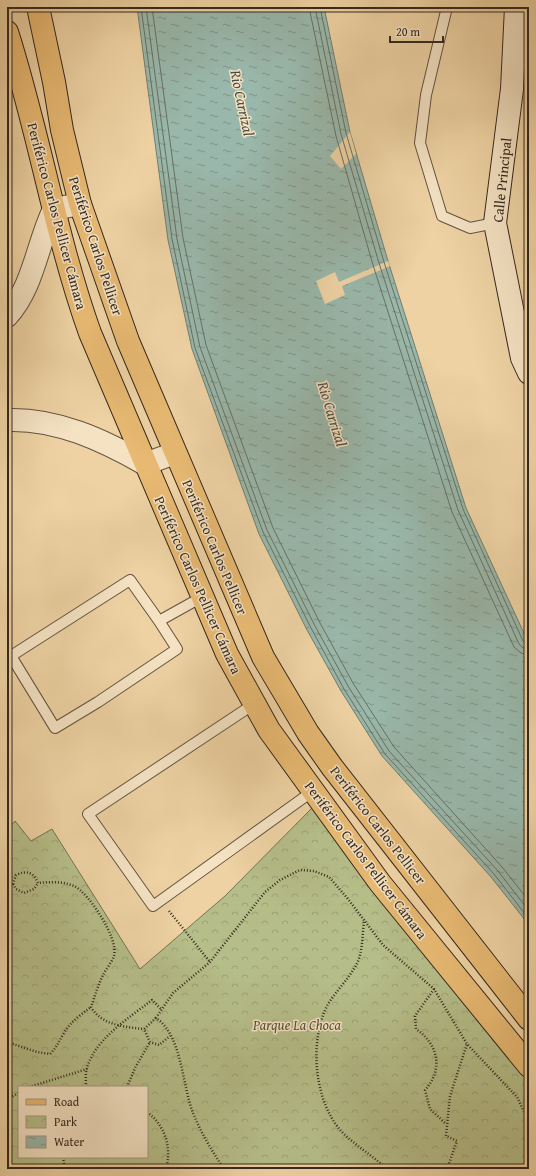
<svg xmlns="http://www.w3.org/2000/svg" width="536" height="1176" font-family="'Gentium Book Plus',serif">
  <defs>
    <pattern id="park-crowns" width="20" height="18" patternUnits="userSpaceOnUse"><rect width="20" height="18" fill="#b5bd88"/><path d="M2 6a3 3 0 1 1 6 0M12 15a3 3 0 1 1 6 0" fill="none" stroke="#9ca275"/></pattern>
    <pattern id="water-ripples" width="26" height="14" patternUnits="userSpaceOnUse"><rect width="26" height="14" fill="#99b7aa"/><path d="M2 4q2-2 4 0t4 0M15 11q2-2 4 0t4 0" fill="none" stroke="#7e958a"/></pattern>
  </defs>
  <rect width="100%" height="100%" fill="#eed2a3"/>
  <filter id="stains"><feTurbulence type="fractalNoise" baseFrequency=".005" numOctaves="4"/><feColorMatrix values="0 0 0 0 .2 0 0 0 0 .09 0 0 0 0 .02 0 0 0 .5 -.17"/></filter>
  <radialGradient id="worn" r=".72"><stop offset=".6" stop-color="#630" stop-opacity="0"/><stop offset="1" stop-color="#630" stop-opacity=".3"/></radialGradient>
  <path fill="url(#park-crowns)" stroke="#747354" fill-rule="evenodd" d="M313 807 496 1043 529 1080V1169H7V830L15 821 31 841 52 829 140 969 225 896ZM19 1087H147V1157H19Z"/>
  <polygon fill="url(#water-ripples)" stroke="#717e72" points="137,7 324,7 350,132 388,261 466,508 529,644 529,925 491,877 382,756 341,691 307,630 259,534 192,349 168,240"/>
  <g fill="#eed2a3">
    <polygon points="350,132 356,154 341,169 330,156"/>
    <polygon points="388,261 390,266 342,286 345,295 325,304 316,281 335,272 339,282"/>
  </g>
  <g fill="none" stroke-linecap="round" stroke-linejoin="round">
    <g stroke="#667064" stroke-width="1">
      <polyline points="141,7 172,239 195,348 263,532 311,628 344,689 385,754 494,874 529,919"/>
      <polyline points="146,7 177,239 200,347 267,530 315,626 348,686 389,751 498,871 529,911"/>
      <polyline points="152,7 183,238 206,345 273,528 320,623 353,683 394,747 502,867 529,901"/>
      <polyline points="309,7 336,136 373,265 452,512 514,647 521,653 529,655"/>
      <polyline points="315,7 341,134 379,263 458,510 519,644 523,648 529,649"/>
      <polyline points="320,7 346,133 384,262 463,509 523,641 529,644"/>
    </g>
    <g stroke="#625340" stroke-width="12">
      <g id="service">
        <polyline points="447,7 426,95 420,143 442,216 470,228 495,223"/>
        <polyline points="159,621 130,580 11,656 55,728 98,702 177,649 159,621 202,597"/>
        <polyline points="254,704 88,814 153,906 313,791"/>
      </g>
    </g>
    <g stroke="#625340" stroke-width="24">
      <g id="tertiary">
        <path d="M7 316C34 286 37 244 54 209L80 204"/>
        <path d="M7 420C56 418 103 440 145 464L175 453"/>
      </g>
    </g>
    <g stroke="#34291f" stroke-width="24">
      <polyline id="secondary" points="516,7 512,89 495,223 522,358 529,373"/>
    </g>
    <g stroke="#34291f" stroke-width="24">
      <g id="primary">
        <polyline points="38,7 54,82 62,130 80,204 128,341 263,657 308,733 332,767 529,1019"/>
        <path d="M7 32C39 132 55 235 90 333L227 654 269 730 380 883 529 1066"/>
      </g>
    </g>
    <g stroke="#34291f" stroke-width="2.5" stroke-dasharray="1 2" stroke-linecap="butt">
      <polyline points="13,884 16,889 24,893 34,889 38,883"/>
      <path d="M7 886 13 884 16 875C27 870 33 872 38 883 50 882 62 881 74 886 89 893 119 939 114 956 112 962 106 969 103 975 98 985 95 996 91 1007 101 1025 125 1027 144 1029"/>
      <polyline points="169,911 210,962"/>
      <path d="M364 922C362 936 363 955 355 967 347 981 335 992 327 1006 309 1042 314 1102 342 1132 356 1146 373 1156 387 1169"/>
      <path d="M434 989 415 1016 416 1029C438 1044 444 1069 425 1090L430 1109 446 1124"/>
      <polyline points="156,1018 144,1029 150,1042 159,1045 170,1036"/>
      <path d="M7 1042 37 1052 50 1054C57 1047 59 1041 64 1033 70 1022 82 1014 91 1007"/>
      <polyline points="29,1087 87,1069"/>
      <path d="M86 1087C86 1081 85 1074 87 1068 95 1039 129 1018 152 1000L161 1009"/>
      <polyline points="127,1087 135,1068 150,1042"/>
      <polyline points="7,1099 19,1093"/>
      <path d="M147 1112C165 1125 172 1148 166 1169"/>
      <polyline points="63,1157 65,1169"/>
      <path d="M224 1169C212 1151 201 1133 193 1113 182 1085 182 1035 156 1018L173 993 210 962 265 892 280 880 300 870 314 871 329 877 348 899 383 945 434 989 467 1044 517 1097 529 1122"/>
      <polyline points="447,1169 457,1141 446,1136 450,1096 467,1044"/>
      <polyline points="526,1169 529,1136"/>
    </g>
    <use href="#service" stroke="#f4e2c3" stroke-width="10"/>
    <use href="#tertiary" stroke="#f4e2c3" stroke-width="22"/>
    <use href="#secondary" stroke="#f4e2c3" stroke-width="22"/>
    <use href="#primary" stroke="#e7b972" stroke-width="22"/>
  </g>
  <g text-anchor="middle" stroke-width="3" stroke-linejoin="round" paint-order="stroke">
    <g font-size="14" fill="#34291f" stroke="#f4e2c3">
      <text transform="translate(502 180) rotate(-84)" y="5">Calle Principal</text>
      <text transform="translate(57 216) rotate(75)" y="5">Periférico Carlos Pellicer Cámara</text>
      <text transform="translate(96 246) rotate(72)" y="5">Periférico Carlos Pellicer</text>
      <text transform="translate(215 547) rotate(67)" y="5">Periférico Carlos Pellicer</text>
      <text transform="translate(198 585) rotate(66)" y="5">Periférico Carlos Pellicer Cámara</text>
      <text transform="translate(378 825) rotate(52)" y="5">Periférico Carlos Pellicer</text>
      <text transform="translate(366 860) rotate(53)" y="5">Periférico Carlos Pellicer Cámara</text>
    </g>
    <g font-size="14" font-style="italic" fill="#544e39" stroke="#f4e2c3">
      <text x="297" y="1030">Parque La Choca</text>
    </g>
    <g font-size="15" font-style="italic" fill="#4d4c42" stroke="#f4e2c3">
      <text transform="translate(242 103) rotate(78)" y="5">Rio Carrizal</text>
      <text transform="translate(332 414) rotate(73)" y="5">Rio Carrizal</text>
    </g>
  </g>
  <rect width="536" height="1176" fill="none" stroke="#eed2a3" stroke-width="24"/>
  <rect x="8" y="8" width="520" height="1160" fill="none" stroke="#34291f" stroke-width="2"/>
  <rect x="12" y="12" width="512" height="1152" fill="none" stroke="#34291f"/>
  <rect x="18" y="1086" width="130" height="72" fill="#f4e2c3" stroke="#a79881"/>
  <rect x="26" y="1099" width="20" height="6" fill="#e7b972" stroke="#a79881"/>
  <text x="54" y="1106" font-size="12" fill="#34291f">Road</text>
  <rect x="26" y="1116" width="20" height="12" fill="url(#park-crowns)" stroke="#a79881"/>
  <text x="54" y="1126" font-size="12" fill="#34291f">Park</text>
  <rect x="26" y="1136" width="20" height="12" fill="url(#water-ripples)" stroke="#a79881"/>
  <text x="54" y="1146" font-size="12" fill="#34291f">Water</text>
  <path d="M390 36v6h53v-6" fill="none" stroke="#34291f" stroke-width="2"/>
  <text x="396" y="36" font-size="12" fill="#34291f" stroke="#f4e2c3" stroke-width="3" paint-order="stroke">20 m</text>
  <rect width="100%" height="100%" filter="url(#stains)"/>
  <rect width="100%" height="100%" fill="url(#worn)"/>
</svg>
